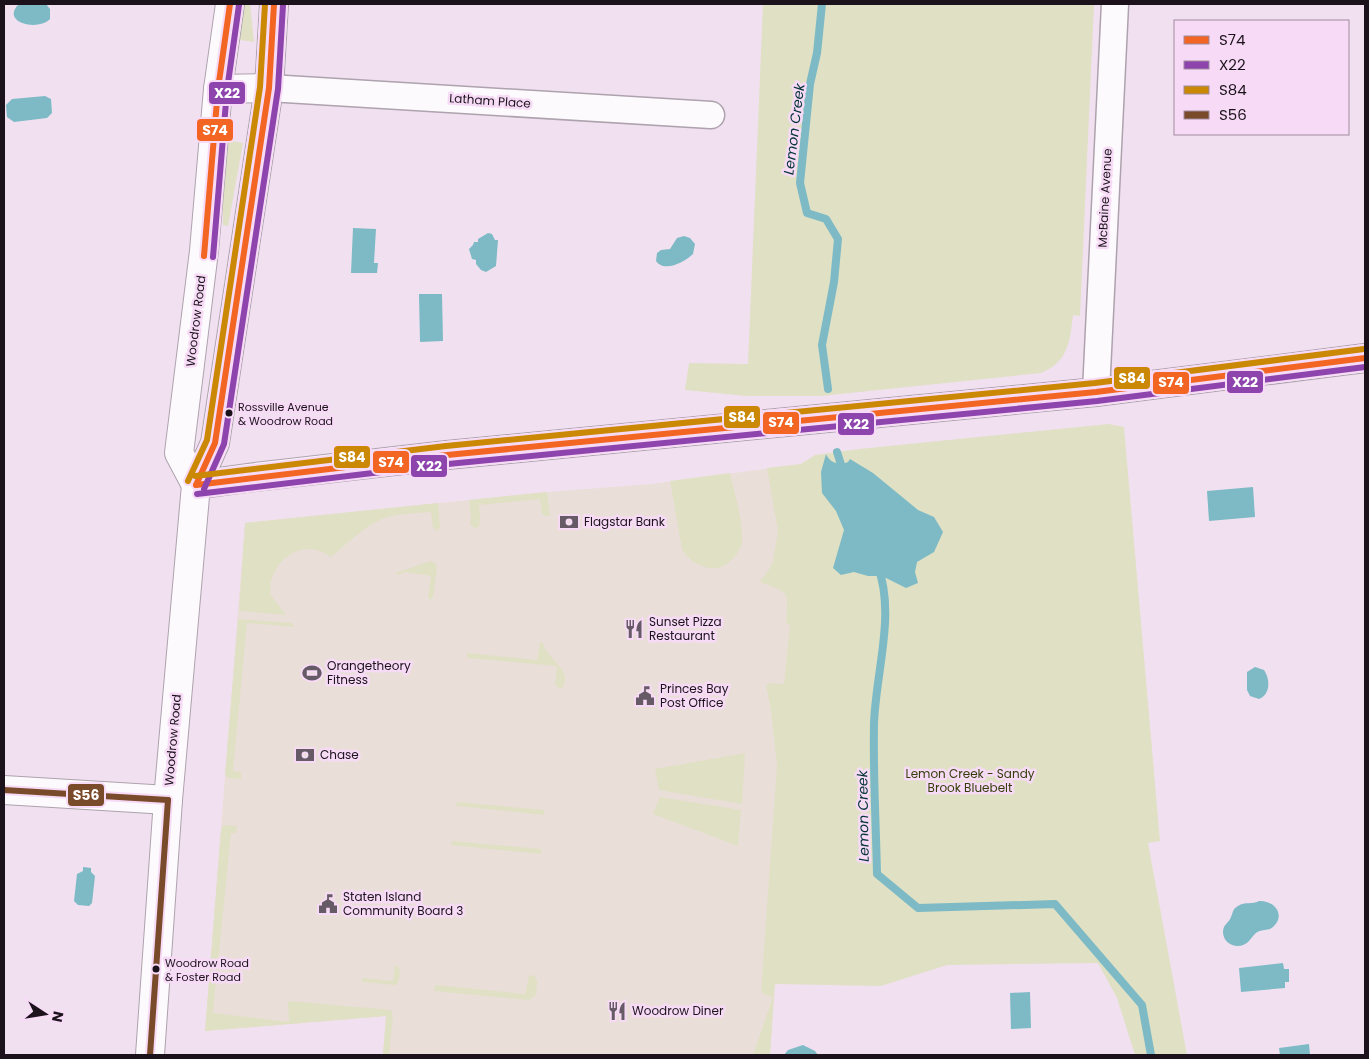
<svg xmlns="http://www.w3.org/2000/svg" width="1369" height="1059" font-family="Poppins,sans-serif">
  <rect width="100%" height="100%" fill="#f1e1f0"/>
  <polygon fill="#eaded9" points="805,462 770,1055 383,1055 386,1016 205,1031 245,523 547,492 651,484 801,464"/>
  <g fill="#dfe0c4">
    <polygon points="239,4 250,4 254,42 234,39"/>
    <path d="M763 4H1094L1080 316 1073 315C1070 342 1068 362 1041 373L821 396H747L685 390 689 363 748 364Z"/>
    <polygon points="221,139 243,143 228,226 223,225"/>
    <path d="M1109 424 1124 427 1160 841 1148 843 1187 1055H1135L1117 998 1098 963 947 965 881 986 775 984 770 1055H753L773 997 763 994 761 991 777 765 771 711 766 685 770 683 784 684 790 625 786 622C788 592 791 593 762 583L760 581 768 571 773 561 778 531 767 468 801 464 815 455 859 449Z"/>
    <path d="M730 473C734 491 744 525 742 542 740 550 736 556 730 561 725 567 717 569 709 568 698 566 687 559 682 549L670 481Z"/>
    <polygon points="547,492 550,516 546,516 542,514 540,499 479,505 480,517 479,527 474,528 470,524 471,516 469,500"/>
    <path d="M438 503 440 526 438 531 433 528 431 512C417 513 402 513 388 517 369 522 347 544 331 557 310 541 285 550 274 573 271 580 269 585 271 592L270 594 286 615 239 611 245 523Z"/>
    <polygon points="430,561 435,563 437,568 433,597 430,600 428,596 431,576 405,572 398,575 396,573"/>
    <polygon points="238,619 292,623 295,627 247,623 233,771 241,772 241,779 228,778 225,775"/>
    <path d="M540 642 543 643C546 659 574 669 562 688L557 687 555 684 557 666 467 658V653L537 660Z"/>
    <polygon points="745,753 742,804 659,790 655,769"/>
    <polygon points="660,797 741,810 738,846 653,814"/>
    <polygon points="457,802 544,810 544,815 456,806"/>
    <polygon points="225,825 237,826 236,833 231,833 213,1013 289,1022 288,1003 290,1001 391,1010 393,1016 389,1055 383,1055 386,1016 205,1031 221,830 222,827"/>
    <polygon points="452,841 541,849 541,854 451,845"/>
    <path d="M395 966H398C401 971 400 981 396 985L362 982V978L393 981Z"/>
    <polygon points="532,975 536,977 537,982 536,995 529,1000 434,991 435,985 525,994 529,976"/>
  </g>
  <g fill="#7dbac5">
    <path d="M19 4H46L50 9V19C37 32 0 22 19 4Z"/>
    <polygon points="45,96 51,99 52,113 47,118 14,122 7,117 6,105 12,99"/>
    <polygon points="353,228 376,229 374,263 378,263 377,273 351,273"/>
    <polygon points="488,233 492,234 495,240 498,240 496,266 486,272 481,270 476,264 476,260 472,259 469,249 473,245 474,242 478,242 478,239"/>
    <path d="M684 236 690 238 695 244 693 254C685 262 664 273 656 261L657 253 661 250 670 249 677 238Z"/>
    <polygon points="419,294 442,294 443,341 420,342"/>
    <path d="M826 454C830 463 839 466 848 462L850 459 873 473 918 510 934 517 943 532 934 552 917 562 915 572 918 583 906 588 882 576H868L854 572 841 575 833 568 844 530 836 511 822 493 821 472Z"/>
    <polygon points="1253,487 1255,517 1209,521 1207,491"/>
    <path d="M1255 667 1264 670C1270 679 1271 694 1259 699L1250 696 1247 690V672Z"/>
    <polygon points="83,867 91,868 91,872 95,876 92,903 89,906 78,905 74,901 77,874 83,871"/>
    <path d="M1259 901C1273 900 1286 914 1274 926 1269 931 1265 929 1260 931 1255 932 1252 938 1249 941 1240 951 1223 945 1223 932 1223 925 1228 923 1230 919 1233 914 1232 909 1238 906 1245 901 1252 905 1259 901Z"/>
    <polygon points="1283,963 1284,969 1289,969 1289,982 1285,982 1285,988 1241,992 1239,968"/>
    <polygon points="1030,992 1031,1028 1011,1029 1010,993"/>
    <polygon points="1309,1044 1310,1055 1280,1055 1279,1048"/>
    <polygon points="803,1045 815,1051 818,1055 784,1055 788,1050"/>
  </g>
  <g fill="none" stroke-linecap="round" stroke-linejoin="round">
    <g stroke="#7dbac5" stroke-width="8">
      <polyline points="822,4 817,53 810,84 800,183 807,213 826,219 838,239 834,282 822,345 828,389"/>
      <polyline points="837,452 844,474"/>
      <path d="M878 567C896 615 875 675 874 725 873 775 876 824 877 874L918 908 1055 904 1142 1005 1151 1055"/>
    </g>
    <g stroke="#ada2ad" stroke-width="29">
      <g id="street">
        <polyline points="269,88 711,115"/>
        <polyline points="1096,392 1115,4"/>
      </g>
    </g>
    <g stroke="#ada2ad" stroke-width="30">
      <g id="secondary">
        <polyline points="218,89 269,88"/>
        <polyline points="196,485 247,478 447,455 1096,392 1365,358"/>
        <polyline points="196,485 179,453 204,251 218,89 230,4"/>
        <polyline points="4,790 168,800"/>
        <polyline points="150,1055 168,800 196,485 215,443 269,88 274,4"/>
      </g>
    </g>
    <use href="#street" stroke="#fdfafd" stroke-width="26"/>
    <use href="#secondary" stroke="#fdfafd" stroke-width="28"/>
    <g stroke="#f7dbf6" stroke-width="10">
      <g id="bus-1">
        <polyline points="204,256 218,89 230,4"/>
        <polyline points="196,485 447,455 1096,392 1365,358"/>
        <polyline points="196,485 215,443 269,88 274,4"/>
      </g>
    </g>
    <g stroke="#f7dbf6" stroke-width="10">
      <g id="bus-2">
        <polyline points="213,257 227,90 239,5"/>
        <polyline points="204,489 224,444 278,89 283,5"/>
        <polyline points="197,494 448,464 1097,401 1365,367"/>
      </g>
    </g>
    <g stroke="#f7dbf6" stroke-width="10">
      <g id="bus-3">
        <polyline points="195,476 446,446 1095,383 1364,349"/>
        <polyline points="188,481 207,440 260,87 265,4"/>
      </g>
    </g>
    <g stroke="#f7dbf6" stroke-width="10">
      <g id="bus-4">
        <polyline points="4,790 168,800"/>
        <polyline points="150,1055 168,800"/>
      </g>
    </g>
    <use href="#bus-1" stroke="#f26522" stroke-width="6"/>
    <use href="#bus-2" stroke="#8e44ad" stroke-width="6"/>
    <use href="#bus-3" stroke="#cb8805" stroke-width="6"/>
    <use href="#bus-4" stroke="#7a4b2a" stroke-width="6"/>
  </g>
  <defs>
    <g id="bank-bare" transform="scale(1.5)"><path d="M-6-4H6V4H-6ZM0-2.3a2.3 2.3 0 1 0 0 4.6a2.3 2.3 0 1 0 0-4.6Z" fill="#665a66" stroke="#f7dbf6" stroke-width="2.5" paint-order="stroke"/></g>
    <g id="restaurant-bare" transform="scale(1.5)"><path d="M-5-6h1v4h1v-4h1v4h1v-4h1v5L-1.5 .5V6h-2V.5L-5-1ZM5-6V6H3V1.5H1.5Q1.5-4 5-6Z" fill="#665a66" stroke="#f7dbf6" stroke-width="2.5" paint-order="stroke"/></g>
    <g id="stadium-bare" transform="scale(1.5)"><path d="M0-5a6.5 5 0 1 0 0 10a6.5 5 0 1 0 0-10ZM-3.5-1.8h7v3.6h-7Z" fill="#665a66" stroke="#f7dbf6" stroke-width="2.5" paint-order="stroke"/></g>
    <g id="civic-bare" transform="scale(1.5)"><path d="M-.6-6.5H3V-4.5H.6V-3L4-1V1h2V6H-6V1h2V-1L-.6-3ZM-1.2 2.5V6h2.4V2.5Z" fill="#665a66" stroke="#f7dbf6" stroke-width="2.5" paint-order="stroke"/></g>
  </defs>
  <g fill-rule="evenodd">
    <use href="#bank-bare" x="569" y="522"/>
    <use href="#restaurant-bare" x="634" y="629"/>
    <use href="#stadium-bare" x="312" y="673"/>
    <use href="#civic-bare" x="645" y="696"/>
    <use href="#bank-bare" x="305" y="755"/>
    <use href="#civic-bare" x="328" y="904"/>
    <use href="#restaurant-bare" x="617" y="1011"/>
  </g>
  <g fill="#1b121b" stroke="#f7dbf6" stroke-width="2">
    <circle cx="229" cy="413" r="4.5"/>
    <circle cx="156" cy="969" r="4.5"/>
  </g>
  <g text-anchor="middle" stroke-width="5" stroke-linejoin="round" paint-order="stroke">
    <g font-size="11" fill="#1b121b" stroke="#f7dbf6" text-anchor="start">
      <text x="238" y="411">Rossville Avenue<tspan x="238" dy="14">&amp; Woodrow Road</tspan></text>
      <text x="165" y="967">Woodrow Road<tspan x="165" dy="14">&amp; Foster Road</tspan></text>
    </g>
    <g font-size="12" fill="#1b121b" stroke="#f7dbf6">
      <text transform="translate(490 101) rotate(4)" y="4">Latham Place</text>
      <text transform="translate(1105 198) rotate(-87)" y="4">McBaine Avenue</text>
      <text transform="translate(196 321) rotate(-83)" y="4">Woodrow Road</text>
      <text transform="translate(173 740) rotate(-85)" y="4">Woodrow Road</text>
    </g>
    <g font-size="12" fill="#1b121b" stroke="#f7dbf6" text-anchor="start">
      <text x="584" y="526">Flagstar Bank</text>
      <text x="649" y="626">Sunset Pizza<tspan x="649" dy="14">Restaurant</tspan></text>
      <text x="327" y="670">Orangetheory<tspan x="327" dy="14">Fitness</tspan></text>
      <text x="660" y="693">Princes Bay<tspan x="660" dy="14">Post Office</tspan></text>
      <text x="320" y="759">Chase</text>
      <text x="343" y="901">Staten Island<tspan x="343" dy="14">Community Board 3</tspan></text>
      <text x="632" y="1015">Woodrow Diner</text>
    </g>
    <g font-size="12" fill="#353e0b" stroke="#f7dbf6">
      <text x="970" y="778">Lemon Creek - Sandy<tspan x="970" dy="14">Brook Bluebelt</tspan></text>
    </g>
    <g font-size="14" font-style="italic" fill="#063539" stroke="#f7dbf6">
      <text transform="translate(794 129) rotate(-83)" y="5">Lemon Creek</text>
      <text transform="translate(863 816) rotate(-91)" y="5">Lemon Creek</text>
    </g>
  </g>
  <g stroke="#f7dbf6" stroke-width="2">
    <rect x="208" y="81" width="38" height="24" rx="5" fill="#8e44ad"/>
    <rect x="196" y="118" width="38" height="24" rx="5" fill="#f26522"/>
    <rect x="1113" y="366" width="38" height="24" rx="5" fill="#cb8805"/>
    <rect x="1226" y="370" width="38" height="24" rx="5" fill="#8e44ad"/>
    <rect x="1152" y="371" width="38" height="24" rx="5" fill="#f26522"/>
    <rect x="723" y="405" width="38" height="24" rx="5" fill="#cb8805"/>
    <rect x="762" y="411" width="38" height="24" rx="5" fill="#f26522"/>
    <rect x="837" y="412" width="38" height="24" rx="5" fill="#8e44ad"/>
    <rect x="333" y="445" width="38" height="24" rx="5" fill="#cb8805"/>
    <rect x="372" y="450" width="38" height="24" rx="5" fill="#f26522"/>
    <rect x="410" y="454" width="38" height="24" rx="5" fill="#8e44ad"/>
    <rect x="67" y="783" width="38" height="24" rx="5" fill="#7a4b2a"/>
  </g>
  <g font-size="14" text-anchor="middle" font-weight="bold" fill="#fff">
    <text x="227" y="98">X22</text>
    <text x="215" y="135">S74</text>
    <text x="1132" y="383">S84</text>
    <text x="1245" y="387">X22</text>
    <text x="1171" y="387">S74</text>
    <text x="742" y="422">S84</text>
    <text x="781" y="427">S74</text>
    <text x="856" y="429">X22</text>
    <text x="352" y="462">S84</text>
    <text x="391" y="467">S74</text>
    <text x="429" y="471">X22</text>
    <text x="86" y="800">S56</text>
  </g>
  <rect width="1369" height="1059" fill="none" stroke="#1b121b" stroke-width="10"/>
  <rect x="1174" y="20" width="175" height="115" fill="#f7dbf6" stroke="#9f8b9e"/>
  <rect x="1184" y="36" width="25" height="8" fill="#f26522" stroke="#9f8b9e"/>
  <text x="1219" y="45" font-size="15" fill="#1b121b">S74</text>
  <rect x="1184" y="61" width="25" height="8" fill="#8e44ad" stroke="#9f8b9e"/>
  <text x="1219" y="70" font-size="15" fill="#1b121b">X22</text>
  <rect x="1184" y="86" width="25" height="8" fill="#cb8805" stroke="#9f8b9e"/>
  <text x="1219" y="95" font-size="15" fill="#1b121b">S84</text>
  <rect x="1184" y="111" width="25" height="8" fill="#7a4b2a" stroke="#9f8b9e"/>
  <text x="1219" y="120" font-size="15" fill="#1b121b">S56</text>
  <g transform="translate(45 1014) rotate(102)" stroke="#f7dbf6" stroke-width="4" paint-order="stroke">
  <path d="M0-4L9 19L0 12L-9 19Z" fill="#1b121b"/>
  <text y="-8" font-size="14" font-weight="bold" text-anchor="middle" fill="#1b121b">N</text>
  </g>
</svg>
